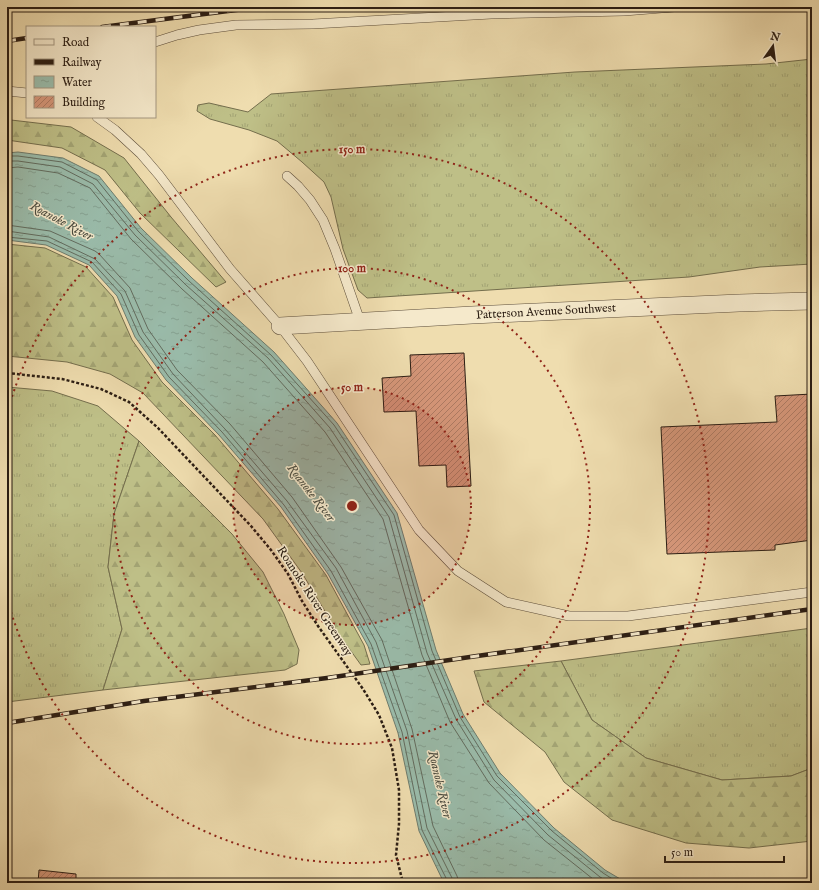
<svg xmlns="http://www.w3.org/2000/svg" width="819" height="890" font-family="'IM FELL English',serif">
  <defs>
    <pattern id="grass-tufts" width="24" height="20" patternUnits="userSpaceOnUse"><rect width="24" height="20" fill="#bebf87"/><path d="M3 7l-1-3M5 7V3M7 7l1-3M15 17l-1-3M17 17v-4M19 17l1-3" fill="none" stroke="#a3a474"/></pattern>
    <pattern id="forest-firs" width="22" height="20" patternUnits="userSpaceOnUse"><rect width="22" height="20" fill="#bebf87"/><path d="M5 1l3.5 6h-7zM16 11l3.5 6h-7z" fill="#a3a474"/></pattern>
    <pattern id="water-ripples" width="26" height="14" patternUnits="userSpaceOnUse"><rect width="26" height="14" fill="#9abcab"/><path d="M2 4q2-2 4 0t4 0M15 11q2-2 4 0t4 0" fill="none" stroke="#85a192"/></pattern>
    <pattern id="building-hatch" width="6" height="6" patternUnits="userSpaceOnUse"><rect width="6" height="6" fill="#d59679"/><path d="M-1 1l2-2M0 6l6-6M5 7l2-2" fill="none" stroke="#ad7a62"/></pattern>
  </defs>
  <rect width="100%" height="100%" fill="#efddaf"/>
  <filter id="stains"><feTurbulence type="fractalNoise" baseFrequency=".005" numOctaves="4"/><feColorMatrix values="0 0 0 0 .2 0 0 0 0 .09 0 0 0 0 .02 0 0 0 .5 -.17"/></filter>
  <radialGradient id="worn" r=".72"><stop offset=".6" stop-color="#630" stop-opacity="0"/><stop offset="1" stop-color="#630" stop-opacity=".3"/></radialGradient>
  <g fill="url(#grass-tufts)" stroke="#746e4d">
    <polygon points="812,59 812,264 760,267 689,277 367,298 358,290 343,249 331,197 324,182 302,162 277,141 249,130 210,119 197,111 198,105 209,103 248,112 271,94 575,72 766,64"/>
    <polygon points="7,387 52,391 98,406 139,441 114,514 108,567 122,629 103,690 7,702"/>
    <polygon points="812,628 812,768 791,776 722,780 646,758 592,720 561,661"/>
  </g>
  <g fill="url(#forest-firs)" stroke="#746e4d">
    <polygon points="11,120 71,127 124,158 171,217 226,282 216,287 140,213 105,170 62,148 7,140 7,121"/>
    <polygon points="7,244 45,248 86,267 113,297 132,340 162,382 215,435 278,509 326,575 364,645 370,664 361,665 338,633 302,573 263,519 143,393 110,374 67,362 7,356"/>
    <polygon points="139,441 232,534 263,572 284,614 299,650 297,664 285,670 103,690 122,629 108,567 114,514"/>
    <polygon points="561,661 592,720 646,758 722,780 791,776 812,768 812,841 749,848 686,843 612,820 564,782 545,752 484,702 474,671"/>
  </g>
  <polygon fill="url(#water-ripples)" stroke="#6e7c6e" points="18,152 63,158 99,176 141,228 192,278 274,352 337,423 397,513 436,650 463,714 500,773 554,828 605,870 627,883 444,883 419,831 398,733 368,646 328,574 281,507 219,435 166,380 135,337 117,296 89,265 46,245 7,240 7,153"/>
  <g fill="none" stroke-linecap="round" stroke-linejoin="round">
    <g stroke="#626c5f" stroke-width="1">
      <polyline points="7,156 18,156 62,162 97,180 138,231 189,281 271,355 334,425 394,515 432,651 460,717 497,776 552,831 603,873 619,883"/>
      <polyline points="7,161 18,161 60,167 93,184 135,235 186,285 268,358 330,428 389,517 427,653 456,719 494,780 548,835 600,877 610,883"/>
      <polyline points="7,168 18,167 58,173 90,188 131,239 182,289 263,362 325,432 383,519 422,655 450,722 489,783 544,840 598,883"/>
      <polyline points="7,225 50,231 95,251 99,254 130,288 148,329 177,370 230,424 292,497 341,567 382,640 412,729 433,826 457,876 459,883"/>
      <polyline points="7,231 49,237 95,259 125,291 143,332 173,374 225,429 287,501 336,568 376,642 407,731 427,828 452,878 453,883"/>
      <polyline points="7,237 47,241 92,262 121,294 139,335 169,377 222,432 284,505 331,571 371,644 402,732 422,830 447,880 448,883"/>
    </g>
  </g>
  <g fill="url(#building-hatch)" stroke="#2b1d13">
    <polygon points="464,353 471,486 447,487 446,465 419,466 416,411 384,412 382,378 411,376 410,355"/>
    <polygon points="812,394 812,540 775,545 775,550 667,554 661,427 777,422 775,396"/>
    <polygon points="39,870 76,874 76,883 38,883"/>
  </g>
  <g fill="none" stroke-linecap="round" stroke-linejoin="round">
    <g stroke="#5c4d3a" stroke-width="10">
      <g id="service">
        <polyline points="155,42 177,35 199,30 236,25 313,24 491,14 624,11 674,7"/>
        <polyline points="7,91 27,93"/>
        <polyline points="97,117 115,130 141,154 159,175 230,269 280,326 307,361 419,530 458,571 506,602 569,616 628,616 812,592"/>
        <polyline points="287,176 298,186 310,200 323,220 335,249 360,321"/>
      </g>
    </g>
    <g stroke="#5c4d3a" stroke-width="18">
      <polyline id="minor" points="280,326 472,315 739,303 812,301"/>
    </g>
    <polyline stroke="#2b1d13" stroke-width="2.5" stroke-dasharray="3 2" stroke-linecap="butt" points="7,373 62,379 101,389 129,402 158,428 251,526 271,550 288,574 302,601 318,626 363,689 379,715 392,748 399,790 399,824 396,855 403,883"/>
    <use href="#service" stroke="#f5e9cb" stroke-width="9"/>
    <use href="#minor" stroke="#f5e9cb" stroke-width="17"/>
    <g stroke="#2b1d13" stroke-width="4.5">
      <g id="rail">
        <polyline points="102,27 259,7"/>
        <polyline points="7,41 27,38"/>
        <polyline points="7,723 144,701 327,678 470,657 812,609"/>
      </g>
    </g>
    <use href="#rail" stroke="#f5e9cb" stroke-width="3" stroke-dasharray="9" stroke-linecap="butt"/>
  </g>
  <circle cx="352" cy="506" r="119" fill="#8f2418" fill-opacity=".12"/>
  <g fill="none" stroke="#8f2418" stroke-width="2" stroke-dasharray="2 4">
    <circle cx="352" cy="506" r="119"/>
    <circle cx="352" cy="506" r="238"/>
    <path d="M7 414A357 357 0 1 1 7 598"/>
  </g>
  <g text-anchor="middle" stroke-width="3" stroke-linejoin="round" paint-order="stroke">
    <g font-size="12" fill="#2b1d13" stroke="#f5e9cb">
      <text transform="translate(546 311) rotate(-3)" y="4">Patterson Avenue Southwest</text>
      <text transform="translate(315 601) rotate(57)" y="4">Roanoke River Greenway</text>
    </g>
    <g font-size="13" font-style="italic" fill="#4c4d41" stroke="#f5e9cb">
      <text transform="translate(62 220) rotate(28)" y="5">Roanoke River</text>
      <text transform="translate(312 492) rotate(52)" y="5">Roanoke River</text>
      <text transform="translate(441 784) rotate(77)" y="5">Roanoke River</text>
    </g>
  </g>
  <circle cx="352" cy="506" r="6" fill="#8f2418" stroke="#f5e9cb" stroke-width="2"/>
  <g font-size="12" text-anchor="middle" font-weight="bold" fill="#8f2418" stroke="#f5e9cb" stroke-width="3" stroke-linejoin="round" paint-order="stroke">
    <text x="352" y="153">150 m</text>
    <text x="352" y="272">100 m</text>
    <text x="352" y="391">50 m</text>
  </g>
  <rect width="819" height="890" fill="none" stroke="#efddaf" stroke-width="24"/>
  <rect x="8" y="8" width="803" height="874" fill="none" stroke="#2b1d13" stroke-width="2"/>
  <rect x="12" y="12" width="795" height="866" fill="none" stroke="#2b1d13"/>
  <rect x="26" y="26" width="130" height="92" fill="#f5e9cb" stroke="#a49781"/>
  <rect x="34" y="39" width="20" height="6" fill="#f5e9cb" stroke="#a49781"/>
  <text x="62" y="46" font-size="12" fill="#2b1d13">Road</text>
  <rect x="34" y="59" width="20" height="6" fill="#2b1d13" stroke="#a49781"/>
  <text x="62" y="66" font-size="12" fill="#2b1d13">Railway</text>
  <rect x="34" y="76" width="20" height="12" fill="url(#water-ripples)" stroke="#a49781"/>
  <text x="62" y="86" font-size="12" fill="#2b1d13">Water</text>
  <rect x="34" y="96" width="20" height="12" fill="url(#building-hatch)" stroke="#a49781"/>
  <text x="62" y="106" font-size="12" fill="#2b1d13">Building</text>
  <g transform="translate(773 46) rotate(14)" stroke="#f5e9cb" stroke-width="3" paint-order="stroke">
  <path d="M0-3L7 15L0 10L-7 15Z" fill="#2b1d13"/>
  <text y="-6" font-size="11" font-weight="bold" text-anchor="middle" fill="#2b1d13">N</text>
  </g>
  <path d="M665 856v6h119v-6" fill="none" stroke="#2b1d13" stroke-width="2"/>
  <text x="671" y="856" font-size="12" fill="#2b1d13" stroke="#f5e9cb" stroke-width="3" paint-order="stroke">50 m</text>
  <rect width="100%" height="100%" filter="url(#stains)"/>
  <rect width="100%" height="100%" fill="url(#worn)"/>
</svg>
